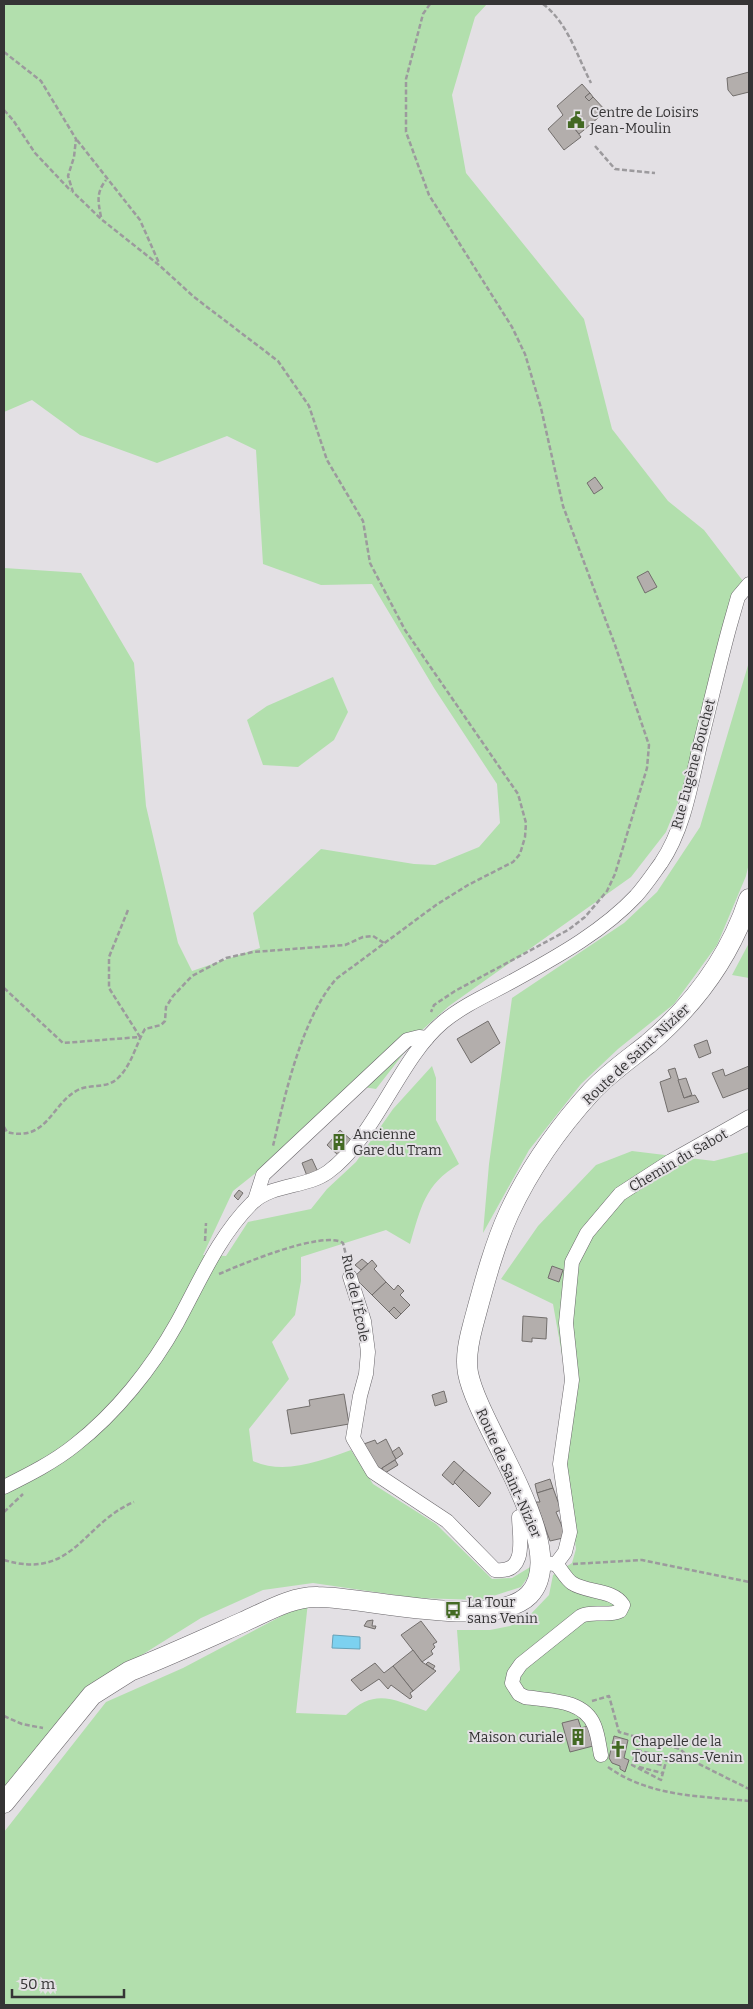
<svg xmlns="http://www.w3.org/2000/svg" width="753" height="2009" font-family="Bitter,serif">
  <rect width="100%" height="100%" fill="#e3e0e4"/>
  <g fill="#b2dfad">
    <path d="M4 4H487L475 17 452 95 466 173 584 319 612 429 668 501 704 530 746 585 697 756 666 832 631 877 449 1006 421 1031 376 1089 351 1085 272 1160 233 1191 203 1255 226 1256 248 1222 311 1209 327 1189 356 1162 393 1109 432 1066 436 1078V1120L459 1164C424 1185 421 1208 410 1244L386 1230 301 1257V1281L295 1315 272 1342 289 1379 249 1429 253 1461C285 1475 320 1461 351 1450L373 1484 436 1524 492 1579 512 1578 532 1566 530 1574 521 1587 481 1600 416 1598 313 1583 263 1590 201 1618 92 1686 4 1793V568L81 573 134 663 146 806 178 943 192 971 260 948 253 913 321 849 414 864 435 865 479 847 500 823 497 784 434 688 372 584 321 585 263 564 256 450 227 436 157 463 80 435 32 400 4 412Z"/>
    <polygon points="749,662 749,863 746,876 717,945 674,1004 618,1049 581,1084 529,1150 483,1233 489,1164 512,998 624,923 657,892 700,827"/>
    <polygon points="333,677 348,712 334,740 298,767 263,765 247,720 267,706"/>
    <polygon points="749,943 749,978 732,975"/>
    <path d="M632 1151 714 1161 749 1152V2005H4V1832L106 1702 183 1668 308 1602 296 1713 346 1715C375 1688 392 1699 426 1711L460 1670 457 1630H490L510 1626 527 1618 549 1595 553 1575 572 1563 576 1549 568 1486 556 1474 567 1383 553 1304 501 1279 538 1226 596 1165Z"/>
  </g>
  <polygon fill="#7cd1f0" stroke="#67a2b8" points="333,1635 360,1637 360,1649 332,1648"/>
  <g fill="#b3aeac" stroke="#726e6c">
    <polygon points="749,72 749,92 733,96 728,90 727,78"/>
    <polygon points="582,84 590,93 585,97 589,101 593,97 606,111 584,130 580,126 575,129 581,137 564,150 548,129 563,115 557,106"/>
    <polygon points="590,93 593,97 589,101 585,97"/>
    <polygon points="580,126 584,130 579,134 575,129"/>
    <polygon points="595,477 603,488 594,494 587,483"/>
    <polygon points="648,571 657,587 645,593 637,577"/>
    <polygon points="488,1021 500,1043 471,1063 457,1039"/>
    <polygon points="707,1040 711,1053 699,1058 694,1045"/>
    <polygon points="749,1066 749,1088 723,1098 712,1073 723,1069 725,1076"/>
    <polygon points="675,1068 684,1098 695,1095 699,1102 668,1112 660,1082 671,1078 668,1070"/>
    <polygon points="686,1078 692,1095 684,1098 678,1080"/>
    <polygon points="340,1130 351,1140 338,1155 327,1145"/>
    <polygon points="312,1159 318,1172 307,1176 302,1163"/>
    <polygon points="239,1190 243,1193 238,1200 234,1196"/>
    <polygon points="362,1259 368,1264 361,1270 355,1265"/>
    <polygon points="372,1260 377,1266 374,1269 386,1282 372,1295 354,1277"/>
    <polygon points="552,1266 563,1270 559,1282 548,1278"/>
    <polygon points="386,1282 394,1290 398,1285 404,1291 400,1295 410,1305 401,1314 394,1307 389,1312 372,1295"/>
    <polygon points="394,1307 401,1314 396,1319 389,1312"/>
    <polygon points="523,1316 547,1318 546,1339 532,1338 532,1342 522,1341"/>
    <polygon points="444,1391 447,1402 435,1406 432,1395"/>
    <polygon points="344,1394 349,1424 291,1434 287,1410 310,1406 309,1400"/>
    <polygon points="386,1439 396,1459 378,1471 361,1445 375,1440 377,1444"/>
    <polygon points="399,1447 403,1454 396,1459 392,1452"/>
    <polygon points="395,1460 398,1465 385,1473 382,1468"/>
    <polygon points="454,1461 464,1470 453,1485 442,1475"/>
    <polygon points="464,1470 491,1493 479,1507 454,1482"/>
    <polygon points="550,1479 553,1488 537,1493 535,1484"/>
    <polygon points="553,1488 561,1510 556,1512 564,1531 563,1538 550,1541 536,1502 540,1502 537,1493"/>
    <polygon points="373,1620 372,1626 376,1626 375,1629 364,1626 367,1621"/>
    <polygon points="421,1621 437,1642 433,1644 435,1647 431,1651 433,1654 422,1662 401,1635"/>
    <polygon points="413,1650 422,1662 436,1671 413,1691 393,1666"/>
    <polygon points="428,1662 435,1666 433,1669 426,1664"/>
    <polygon points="375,1663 384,1673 393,1666 413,1691 410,1693 412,1697 410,1699 391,1685 388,1689 379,1679 361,1691 351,1680"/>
    <polygon points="578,1719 581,1728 588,1726 593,1746 570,1752 562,1723"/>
    <polygon points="614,1736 628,1740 624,1758 629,1760 625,1772 620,1769 620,1766 612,1763 609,1758"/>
  </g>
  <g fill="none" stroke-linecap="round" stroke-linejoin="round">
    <g stroke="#69666a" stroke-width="15">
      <g id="minor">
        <polyline points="255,1200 263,1175 407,1040 419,1037 427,1038"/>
        <path d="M350 1277 364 1321 368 1352 366 1374 360 1396 353 1438 373 1472 447 1521 495 1570C529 1574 519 1535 519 1517L529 1513"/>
        <path d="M4 1487C28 1475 54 1462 75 1445 116 1413 152 1368 177 1323 200 1281 218 1237 252 1203 273 1183 306 1188 328 1172 376 1137 398 1060 443 1022 466 1003 494 992 520 977 560 955 604 930 636 896 645 886 653 874 661 863 684 829 691 784 700 745 710 705 719 665 730 625L738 597 749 584"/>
        <polyline points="541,1563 556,1564 565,1552 570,1532 560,1464 572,1380 566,1323 572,1262 587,1233 620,1194 671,1161 749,1117"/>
        <path d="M556 1564C561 1569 566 1579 572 1583 587 1593 613 1589 623 1605L620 1611C607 1617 594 1610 581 1616L521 1664 514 1674 512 1683 519 1694 525 1697C549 1701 583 1699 594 1725 598 1734 599 1745 601 1755"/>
      </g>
    </g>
    <g stroke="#69666a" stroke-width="21">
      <path id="secondary" d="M4 1803 92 1695 130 1671C168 1656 205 1639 243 1622 266 1612 292 1596 318 1597 367 1597 493 1631 529 1595 573 1550 478 1427 468 1373 465 1357 469 1340 473 1325 483 1288 493 1248 509 1213 529 1170 560 1126 592 1091 609 1073 629 1059 648 1044 694 1005 730 956 749 899"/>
    </g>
    <g stroke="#9c9a9d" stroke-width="2.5" stroke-dasharray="5 2.5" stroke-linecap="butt">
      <polyline points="430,4 423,14 406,79 406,132 429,195 512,327 525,354 541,408 563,506 615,645 649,745 647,768 615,874 607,891 585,917 568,930 455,991 434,1005 431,1012"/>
      <path d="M543 4C568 23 577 56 591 83"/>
      <path d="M4 52 41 81 76 139 74 157 68 176 73 192 101 219 159 265 194 297 278 361 309 406 327 460 363 521 370 563 405 630 518 794 526 823 525 837 520 854 513 862 468 885 436 905 336 979C301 1020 285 1095 273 1146"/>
      <polyline points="4,110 13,120 35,153 71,191"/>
      <polyline points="77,140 140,220 159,263"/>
      <polyline points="595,146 615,169 655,173"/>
      <path d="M101 217C98 201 96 193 106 180"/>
      <polyline points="4,988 63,1043 140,1037 109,988 109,957 128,910"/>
      <path d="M4 1127 7 1132C48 1143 52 1101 80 1089 93 1084 108 1089 119 1077 132 1064 136 1044 145 1029L161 1025 165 1021 166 1007 173 996 192 976 226 958 253 952 345 945 363 937 373 936 384 943"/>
      <polyline points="205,1241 206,1223"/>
      <path d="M219 1274C242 1264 323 1230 343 1243L348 1263"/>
      <polyline points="4,1512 23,1494"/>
      <path d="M4 1560C73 1581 83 1523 134 1502"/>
      <polyline points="573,1564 642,1560 749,1582"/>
      <polyline points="592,1701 609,1696 619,1732 680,1749 693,1761 749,1789"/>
      <polyline points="4,1716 22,1724 43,1728"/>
      <polygon points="637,1750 667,1758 661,1780 632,1765"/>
      <polyline points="635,1758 665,1766"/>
      <path d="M608 1767C650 1797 700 1796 749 1801"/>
      <polyline points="639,1767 662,1773"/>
    </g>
    <use href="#minor" stroke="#fff" stroke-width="14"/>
    <use href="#secondary" stroke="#fff" stroke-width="20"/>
  </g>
  <defs>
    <g id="civic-bare" transform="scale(1.35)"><path d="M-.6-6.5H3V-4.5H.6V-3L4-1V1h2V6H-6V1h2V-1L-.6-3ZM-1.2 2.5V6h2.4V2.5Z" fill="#436923" stroke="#e3e0e4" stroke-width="2.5" paint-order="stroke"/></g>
    <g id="building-bare" transform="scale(1.35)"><path d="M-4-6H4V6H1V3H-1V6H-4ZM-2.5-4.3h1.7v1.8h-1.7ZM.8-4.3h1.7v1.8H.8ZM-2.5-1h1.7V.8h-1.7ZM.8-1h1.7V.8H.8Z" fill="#436923" stroke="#e3e0e4" stroke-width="2.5" paint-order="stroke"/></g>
    <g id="bus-bare" transform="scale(1.35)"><path d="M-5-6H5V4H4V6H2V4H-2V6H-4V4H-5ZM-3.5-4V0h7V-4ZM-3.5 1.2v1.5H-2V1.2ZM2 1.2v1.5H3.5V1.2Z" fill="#436923" stroke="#e3e0e4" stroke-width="2.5" paint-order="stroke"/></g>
    <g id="church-bare" transform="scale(1.35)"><path d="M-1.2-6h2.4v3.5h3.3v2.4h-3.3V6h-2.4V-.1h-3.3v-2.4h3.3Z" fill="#436923" stroke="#e3e0e4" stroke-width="2.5" paint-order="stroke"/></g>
  </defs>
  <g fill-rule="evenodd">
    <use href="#civic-bare" x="576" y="120"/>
    <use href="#building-bare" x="339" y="1142"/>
    <use href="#bus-bare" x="453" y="1610"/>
    <use href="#building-bare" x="578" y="1737"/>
    <use href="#church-bare" x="618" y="1749"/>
  </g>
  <g text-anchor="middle" stroke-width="4" stroke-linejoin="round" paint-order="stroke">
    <g font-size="14" fill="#353435" stroke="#e3e0e4" text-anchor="start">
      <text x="590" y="117">Centre de Loisirs<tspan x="590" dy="16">Jean-Moulin</tspan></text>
      <text x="353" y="1139">Ancienne<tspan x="353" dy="16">Gare du Tram</tspan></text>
      <text x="467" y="1607">La Tour<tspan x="467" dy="16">sans Venin</tspan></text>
      <text x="564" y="1742" text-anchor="end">Maison curiale</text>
      <text x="632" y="1746">Chapelle de la<tspan x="632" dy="16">Tour-sans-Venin</tspan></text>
    </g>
    <g font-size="14" fill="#353435" stroke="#e3e0e4">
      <text transform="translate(693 764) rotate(-75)" y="5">Rue Eugène Bouchet</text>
      <text transform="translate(636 1054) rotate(-43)" y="5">Route de Saint-Nizier</text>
      <text transform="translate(678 1160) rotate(-30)" y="5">Chemin du Sabot</text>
      <text transform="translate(356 1298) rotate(78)" y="5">Rue de l'École</text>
      <text transform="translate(509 1473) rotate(66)" y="5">Route de Saint-Nizier</text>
    </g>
  </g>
  <rect width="753" height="2009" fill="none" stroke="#353435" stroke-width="10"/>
  <path d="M12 1989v8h112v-8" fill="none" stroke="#353435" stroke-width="2.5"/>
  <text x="20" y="1989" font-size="15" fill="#353435" stroke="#e3e0e4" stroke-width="4" paint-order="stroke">50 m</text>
</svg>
